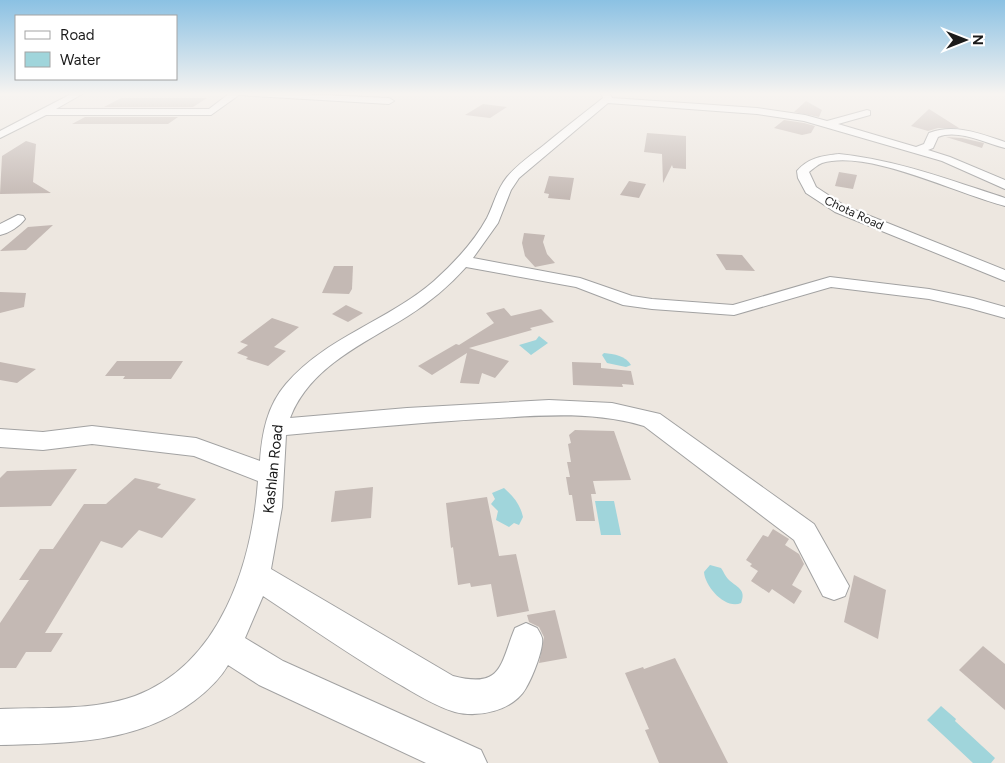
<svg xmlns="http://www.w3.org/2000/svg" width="1005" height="763" font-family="Figtree,sans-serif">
  <rect width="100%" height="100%" fill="#ede7e0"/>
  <g fill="#a0d5db">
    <polygon points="539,336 548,343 531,355 519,345 536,340"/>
    <path d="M604 353C614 354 626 356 631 365L626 367 607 363 602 355Z"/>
    <path d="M504 488C514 497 520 504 523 517L519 525 514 523 509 527 496 520 498 511 491 504 495 499 492 493Z"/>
    <polygon points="595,501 614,501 621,535 601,535"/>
    <path d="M710 565 721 568C724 572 725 576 728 579 736 587 747 589 741 603 726 610 705 587 704 572Z"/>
    <polygon points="941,706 956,719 955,721 995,758 991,763 973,763 927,720"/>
  </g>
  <g fill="#c4b9b4">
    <polygon points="121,98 207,98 193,107 104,107"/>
    <polygon points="806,101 822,110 819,117 794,112"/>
    <polygon points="483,104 507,107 490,118 465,115"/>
    <polygon points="929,109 959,128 938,128 928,131 911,126"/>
    <polygon points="85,117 178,117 168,124 72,124"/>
    <polygon points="784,120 804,123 815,126 811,133 802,135 774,128"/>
    <polygon points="647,133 686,136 686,169 673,168 672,165 663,183 662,154 644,152"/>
    <polygon points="946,137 962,138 984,143 982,148"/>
    <polygon points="26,141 36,144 33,182 51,193 0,194 2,156"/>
    <polygon points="839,172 857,175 853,189 835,186"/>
    <polygon points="549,176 574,178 570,200 548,198 549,194 544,193"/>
    <polygon points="629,181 646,184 639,198 620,195"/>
    <polygon points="53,225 26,250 0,251 28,227"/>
    <polygon points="524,233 545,235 543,242 547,254 555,263 535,267 525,256 522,243"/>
    <polygon points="716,254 742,255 755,271 726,270"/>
    <polygon points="334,266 353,266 352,289 349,294 322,293"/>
    <polygon points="0,292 26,293 24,307 0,313"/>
    <polygon points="346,305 363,313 348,322 332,314"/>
    <polygon points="504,308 511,316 541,309 554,322 530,328 532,330 469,348 509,361 495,378 482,373 479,384 460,383 467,353 432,375 418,366 456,344 459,345 494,323 486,313"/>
    <polygon points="272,318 299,327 274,347 286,351 268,366 246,359 248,357 237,353 248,345 240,342"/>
    <polygon points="117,361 183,361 171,379 123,379 125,376 105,376"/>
    <polygon points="0,362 36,369 17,383 0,380"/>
    <polygon points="572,362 601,363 601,368 631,371 634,385 622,384 623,387 573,385"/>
    <polygon points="575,430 614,431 631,480 593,481 596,494 591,494 595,521 576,521 572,495 569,495 566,477 570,477 567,462 571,462 568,444 571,443 569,435"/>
    <polygon points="77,469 51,506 0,507 0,478 7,471"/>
    <polygon points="135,478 161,484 157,488 196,499 162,538 139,530 122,548 101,541 45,633 63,633 51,652 26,652 16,668 0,668 0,623 29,580 19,580 40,549 53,549 84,504 106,504"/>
    <polygon points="373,487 371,518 331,522 335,491"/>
    <polygon points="487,497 499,556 516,554 529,611 497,617 491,584 471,587 470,583 458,585 453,547 451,548 446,503"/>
    <polygon points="773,529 789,539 785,545 799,554 804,564 792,585 802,591 794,604 772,589 769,593 751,581 758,571 750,566 752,564 746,560 763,535 768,537"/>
    <polygon points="854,575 886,590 878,639 844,622"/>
    <polygon points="555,610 567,658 539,663 544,637 539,627 529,622 527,615"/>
    <polygon points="983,646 1005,664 1005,710 959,670"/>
    <polygon points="675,658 728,763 659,763 645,730 649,729 625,673 643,667 644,669"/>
  </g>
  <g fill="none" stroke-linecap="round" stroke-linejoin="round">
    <g stroke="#a2a2a2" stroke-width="2">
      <g id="minor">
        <polygon points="73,93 84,93 56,109 209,109 230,93 279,93 389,98 394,101 389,104 239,95 211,115 46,115 0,138 0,131"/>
        <path d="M601 93H610L612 98 757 108 805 115 827 121 867 110 870 111V115L838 124 916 147 924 144 929 133C954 123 981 134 1005 142V148C985 143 958 129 938 137L933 148 928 150 950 157 1005 180V189L942 161 804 121 757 114 608 103 519 178 511 190 498 223 473 258 580 278 632 296 652 299 733 305 830 277 929 289 973 298 1005 307V318L969 308 929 299 831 287 734 315 652 309 623 305 576 287 466 267C449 286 430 302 408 316 364 344 310 366 290 418L407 408 549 400 612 403 660 414 814 524 849 586 845 596 834 600 823 596 794 540 644 426C590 410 536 416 481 419 416 423 351 429 286 435L282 507 271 569 453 676C503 689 500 664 515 628L526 623 537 628C539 631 541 635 542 638 544 649 532 678 526 688 513 711 478 718 455 712 434 706 415 693 397 683 351 656 307 625 263 596L245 638 283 661 481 750 487 763H426L259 685 228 665C220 679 207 691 194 701 137 744 68 743 0 745V709C44 707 94 711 135 696 221 664 252 563 258 481L194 456 92 444 43 450 0 447V429L43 432 92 426 196 438 260 461C262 433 267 406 286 384 326 337 388 321 434 281 454 263 474 242 487 218 494 204 497 189 507 177 517 165 531 155 544 145 563 129 583 114 603 98Z"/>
        <path d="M839 154C897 160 950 180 1005 198V206C957 194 869 149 822 163 817 165 813 169 809 172L816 187 845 206 1005 270V281L835 212 806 193 798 178 797 171C809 157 823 156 839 154Z"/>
        <path d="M18 215 23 216 25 219C20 226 9 233 0 235V224Z"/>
      </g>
    </g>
    <use href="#minor" fill="#fff" fill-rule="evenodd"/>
  </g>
  <linearGradient id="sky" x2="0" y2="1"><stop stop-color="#8bc1e3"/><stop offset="0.47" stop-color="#f7f4f1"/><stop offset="1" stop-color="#f7f4f1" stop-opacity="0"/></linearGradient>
  <rect width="1005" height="200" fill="url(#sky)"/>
  <g text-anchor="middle" stroke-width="4.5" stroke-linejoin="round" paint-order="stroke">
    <g font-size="12" fill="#1b1b1b" stroke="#fff">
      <text transform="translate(854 213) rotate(25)" y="4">Chota Road</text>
    </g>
    <g font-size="15" fill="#1b1b1b" stroke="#fff">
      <text transform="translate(273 469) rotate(-84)" y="5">Kashlan Road</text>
    </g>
  </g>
  <rect x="15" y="15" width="162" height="65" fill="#ffffff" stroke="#a4a4a4"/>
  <rect x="25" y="31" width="25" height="8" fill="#ffffff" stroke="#a4a4a4"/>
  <text x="60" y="40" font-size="15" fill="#1b1b1b">Road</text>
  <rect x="25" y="52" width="25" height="15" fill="#a0d5db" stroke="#a4a4a4"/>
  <text x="60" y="65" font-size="15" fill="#1b1b1b">Water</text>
  <g transform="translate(965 40) rotate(90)" stroke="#ffffff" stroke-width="4" paint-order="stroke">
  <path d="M0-4L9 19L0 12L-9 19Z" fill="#1b1b1b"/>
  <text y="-8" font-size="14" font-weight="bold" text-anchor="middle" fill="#1b1b1b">N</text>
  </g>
</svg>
